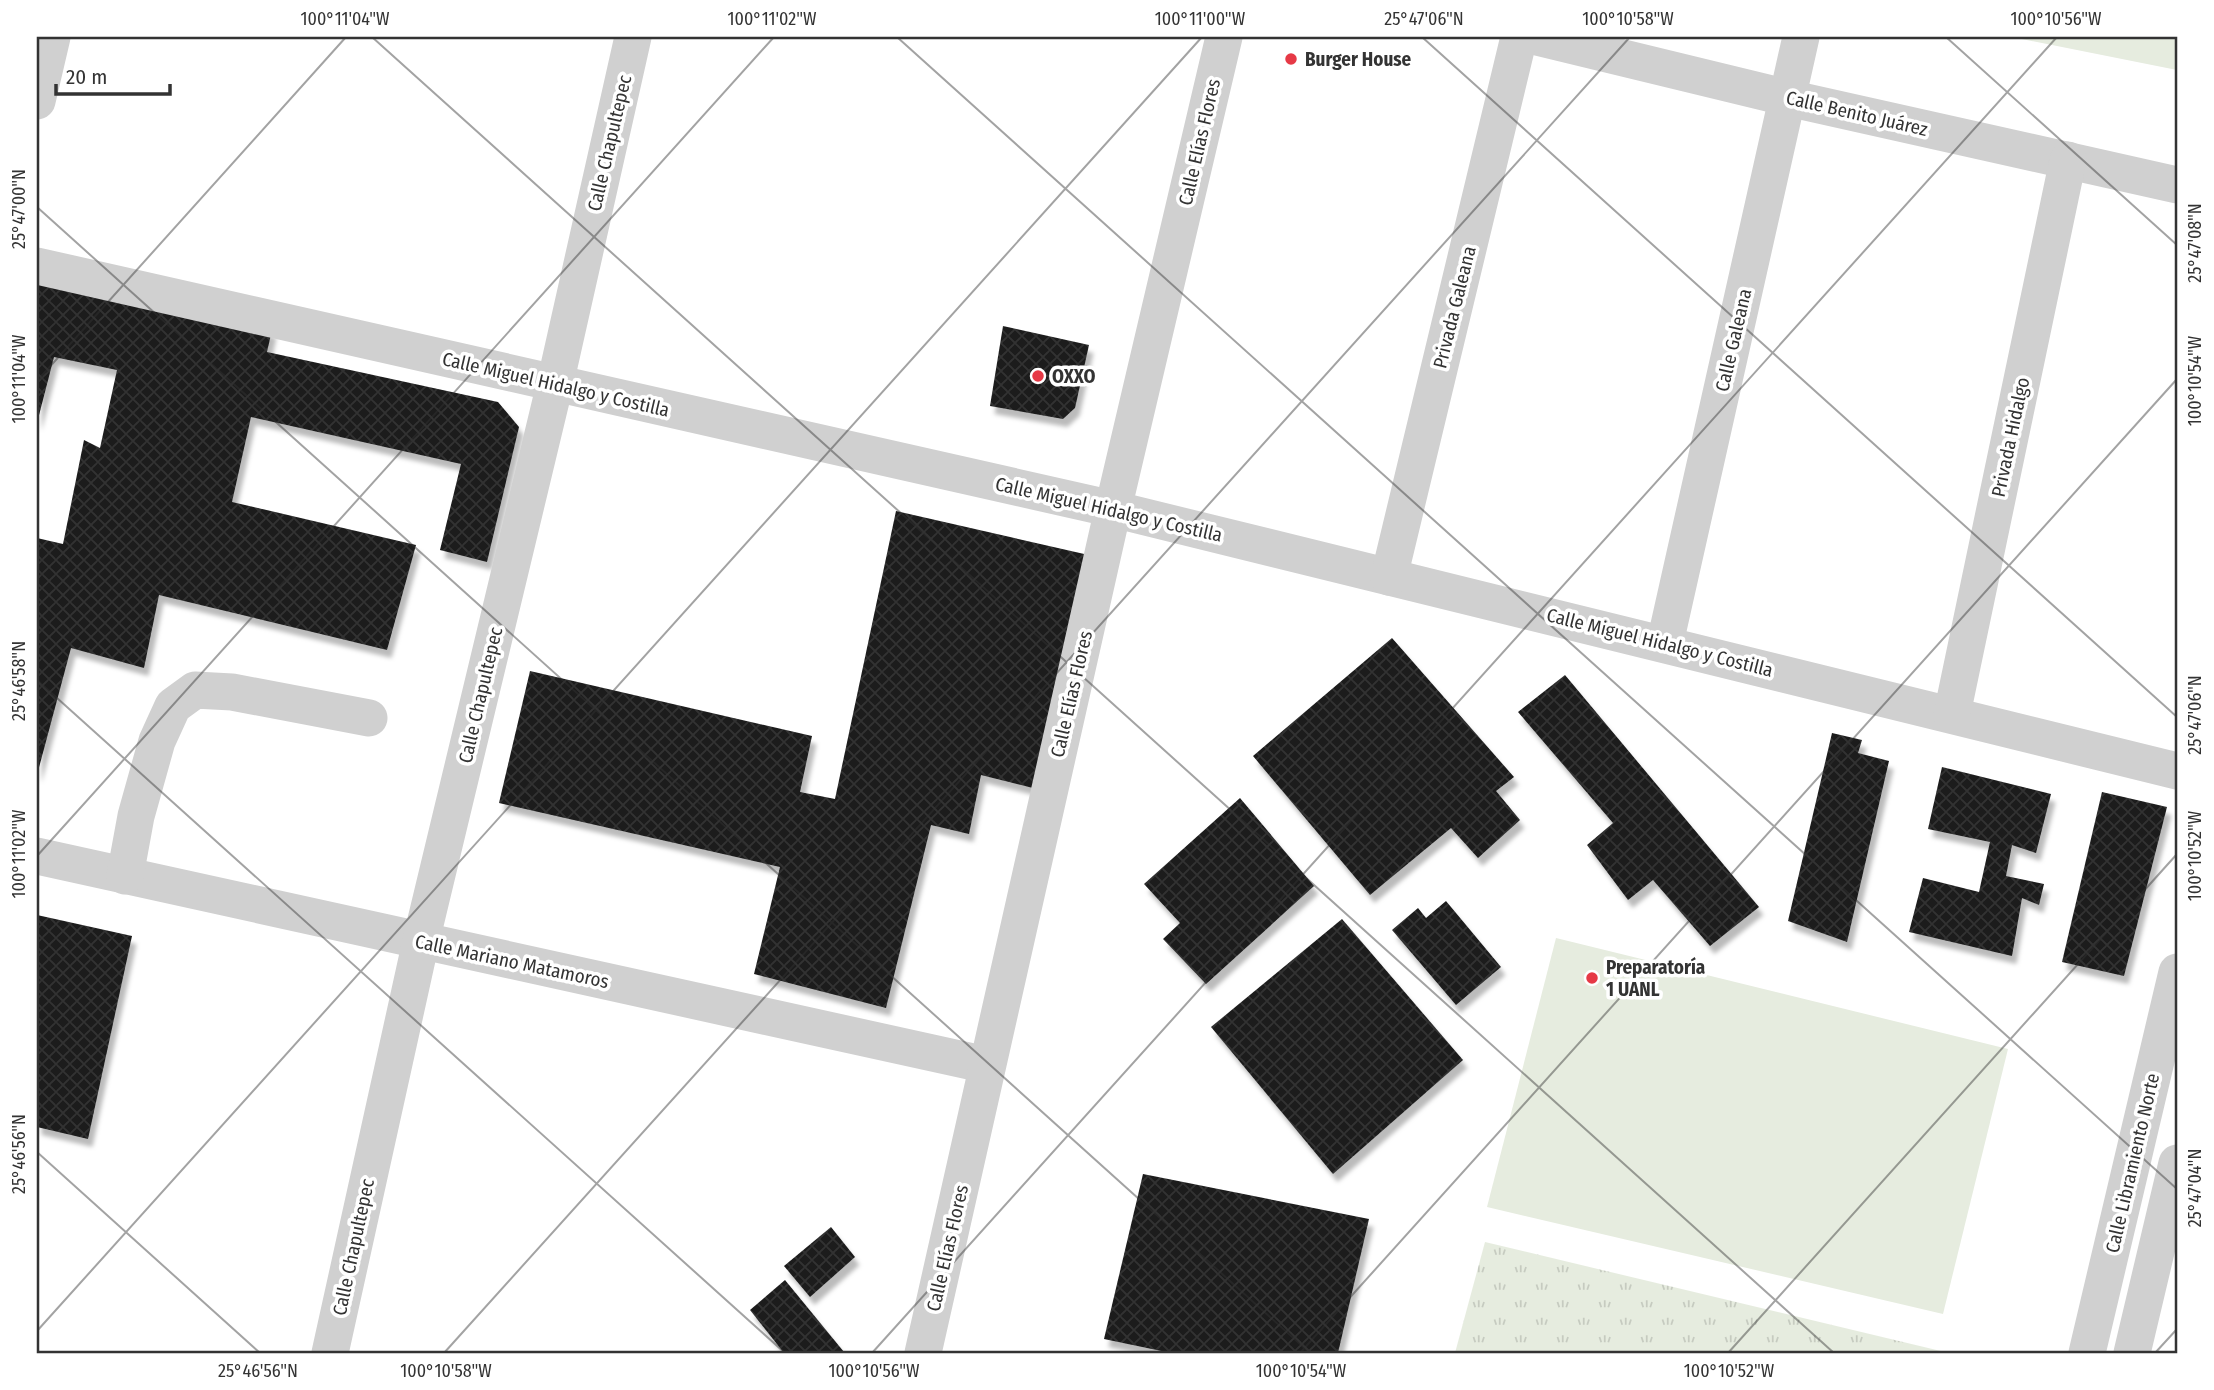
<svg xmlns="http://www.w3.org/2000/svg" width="2214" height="1390" font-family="'Fira Sans Condensed',sans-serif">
  <defs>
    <pattern id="park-tufts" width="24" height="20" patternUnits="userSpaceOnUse" patternTransform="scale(1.75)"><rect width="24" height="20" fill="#e6ecdf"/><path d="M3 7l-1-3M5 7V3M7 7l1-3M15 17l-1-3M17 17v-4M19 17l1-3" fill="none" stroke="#c6cbc0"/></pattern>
    <pattern id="building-cross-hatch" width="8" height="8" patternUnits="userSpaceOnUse" patternTransform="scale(1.75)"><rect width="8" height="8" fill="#1a1a1a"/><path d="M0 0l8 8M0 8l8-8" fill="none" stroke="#333"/></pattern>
    <filter id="shadow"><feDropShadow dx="4.5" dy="8" stdDeviation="2" flood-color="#0004"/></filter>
  </defs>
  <rect width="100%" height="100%" fill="#fff"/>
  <polygon fill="url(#park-tufts)" points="1485,1242 1949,1353 1455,1353"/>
  <g fill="#e6ecdf">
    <polygon points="2012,37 2177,37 2177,70"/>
    <polygon points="1556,938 2008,1049 1943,1314 1487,1207"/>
  </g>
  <g fill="url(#building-cross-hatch)" filter="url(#shadow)">
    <polygon points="37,281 272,330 267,352 498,402 519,427 487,562 440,550 461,464 251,417 232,502 416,545 387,650 159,595 144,668 71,648 37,775 37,538 63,544 84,440 100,448 117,370 54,357 37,423"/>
    <polygon points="1003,326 1089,345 1075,408 1063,419 990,406"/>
    <polygon points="896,511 1093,556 1033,788 981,775 969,834 931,825 886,1008 754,974 780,867 499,803 530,671 812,736 800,792 835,799"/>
    <polygon points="1392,638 1514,777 1496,791 1520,820 1478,858 1451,828 1370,895 1253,756"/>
    <polygon points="1565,675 1759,907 1710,946 1653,880 1628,900 1587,845 1613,823 1518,712"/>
    <polygon points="1832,733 1862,740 1858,753 1889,761 1847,942 1788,921"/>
    <polygon points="1942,767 2051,794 2036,853 2012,845 2006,876 2044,884 2039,905 2022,898 2012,956 1909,932 1923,878 1979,892 1990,842 1928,829"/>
    <polygon points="2102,792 2167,807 2124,976 2062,962"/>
    <polygon points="1240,798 1314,886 1206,984 1163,939 1180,923 1144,884"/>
    <polygon points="1446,901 1501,967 1456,1005 1392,930 1418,908 1426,918"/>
    <polygon points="37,915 132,936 88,1139 37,1127"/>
    <polygon points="1342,919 1463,1060 1333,1174 1211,1027"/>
    <polygon points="1143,1174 1369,1219 1338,1353 1171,1353 1104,1339"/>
    <polygon points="831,1227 855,1257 810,1297 784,1266"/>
    <polygon points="785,1280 844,1352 842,1353 784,1353 750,1310"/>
  </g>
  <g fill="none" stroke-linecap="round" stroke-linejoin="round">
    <g stroke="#d0d0d0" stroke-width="37">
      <polyline points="1537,37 1788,98 2177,185"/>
      <polyline points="37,101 52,37"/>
      <polyline points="37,266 1113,509 2177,771"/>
      <polyline points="1389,577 1519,37"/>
      <polyline points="1665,643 1801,37"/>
      <polyline points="1952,714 2068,160"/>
      <polyline points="37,856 987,1065"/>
      <polyline points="125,876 136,816 157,741 173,706 195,690 232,692 369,718"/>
      <polyline points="330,1353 421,941 555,384 633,37"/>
      <polyline points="923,1353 1113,509 1224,37"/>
      <polyline points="2087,1353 2177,972"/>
      <polyline points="2132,1353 2177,1163"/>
    </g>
  </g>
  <path fill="none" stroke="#333" stroke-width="2" stroke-opacity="0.45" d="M372 37 1834 1353M897 37 2177 1189M1422 37 2177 717M1946 37 2177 245M37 207 1310 1353M37 381 346 37M37 680 785 1353M37 856 774 37M37 1152 260 1353M37 1331 1202 37M444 1353 1630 37M872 1353 2057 37M1300 1353 2177 379M1728 1353 2177 854M2155 1353 2177 1329"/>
  <g fill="#e63946" stroke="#fff" stroke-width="2.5">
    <circle cx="1291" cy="59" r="7"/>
    <circle cx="1038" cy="376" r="7"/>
    <circle cx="1592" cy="978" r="7"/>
  </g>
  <g text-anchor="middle" stroke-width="7" stroke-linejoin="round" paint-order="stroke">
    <g font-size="19" font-weight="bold" fill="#333" stroke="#fff" text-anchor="start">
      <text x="1305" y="66">Burger House</text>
      <text x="1052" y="383">OXXO</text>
      <text x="1606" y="974">Preparatoría<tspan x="1606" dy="22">1 UANL</tspan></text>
    </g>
    <g font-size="19" fill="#333" stroke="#fff">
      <text transform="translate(1857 113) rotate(13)" y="7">Calle Benito Juárez</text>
      <text transform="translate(1199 142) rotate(-77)" y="7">Calle Elías Flores</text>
      <text transform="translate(609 143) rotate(-77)" y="7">Calle Chapultepec</text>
      <text transform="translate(1454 307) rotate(-76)" y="7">Privada Galeana</text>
      <text transform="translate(1733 340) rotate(-77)" y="7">Calle Galeana</text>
      <text transform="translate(556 384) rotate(13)" y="7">Calle Miguel Hidalgo y Costilla</text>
      <text transform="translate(2010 437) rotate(-78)" y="7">Privada Hidalgo</text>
      <text transform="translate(1109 509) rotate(13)" y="7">Calle Miguel Hidalgo y Costilla</text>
      <text transform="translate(1660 642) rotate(14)" y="7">Calle Miguel Hidalgo y Costilla</text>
      <text transform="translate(1071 694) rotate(-77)" y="7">Calle Elías Flores</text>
      <text transform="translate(480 695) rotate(-77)" y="7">Calle Chapultepec</text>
      <text transform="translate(512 961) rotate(12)" y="7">Calle Mariano Matamoros</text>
      <text transform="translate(2132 1163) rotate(-77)" y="7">Calle Libramiento Norte</text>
      <text transform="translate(353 1247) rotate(-78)" y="7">Calle Chapultepec</text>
      <text transform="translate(947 1248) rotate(-77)" y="7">Calle Elías Flores</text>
    </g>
  </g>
  <rect width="2214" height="1390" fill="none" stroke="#ffffff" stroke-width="77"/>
  <path d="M56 84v10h114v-10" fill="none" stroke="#333333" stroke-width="3.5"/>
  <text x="66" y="84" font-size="21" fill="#333333" stroke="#ffffff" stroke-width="5" paint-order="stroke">20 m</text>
  <rect x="38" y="38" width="2138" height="1314" fill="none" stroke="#333" stroke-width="2.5"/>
  <g font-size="18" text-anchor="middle" fill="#333">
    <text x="345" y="25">100°11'04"W</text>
    <text x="772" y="25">100°11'02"W</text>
    <text x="1200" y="25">100°11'00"W</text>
    <text x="1424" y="25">25°47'06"N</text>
    <text x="1628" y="25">100°10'58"W</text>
    <text x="2056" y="25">100°10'56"W</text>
    <text transform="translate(19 209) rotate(-90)" y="6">25°47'00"N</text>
    <text transform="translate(2195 243) rotate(-90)" y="6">25°47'08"N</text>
    <text transform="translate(19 379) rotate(-90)" y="6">100°11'04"W</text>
    <text transform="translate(2195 381) rotate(-90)" y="6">100°10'54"W</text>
    <text transform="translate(19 681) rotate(-90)" y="6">25°46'58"N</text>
    <text transform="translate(2195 715) rotate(-90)" y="6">25°47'06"N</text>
    <text transform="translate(19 854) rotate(-90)" y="6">100°11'02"W</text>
    <text transform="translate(2195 856) rotate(-90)" y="6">100°10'52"W</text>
    <text transform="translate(19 1154) rotate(-90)" y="6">25°46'56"N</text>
    <text transform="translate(2195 1188) rotate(-90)" y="6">25°47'04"N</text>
    <text x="258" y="1377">25°46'56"N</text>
    <text x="446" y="1377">100°10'58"W</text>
    <text x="874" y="1377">100°10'56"W</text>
    <text x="1301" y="1377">100°10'54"W</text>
    <text x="1729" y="1377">100°10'52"W</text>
  </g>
</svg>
